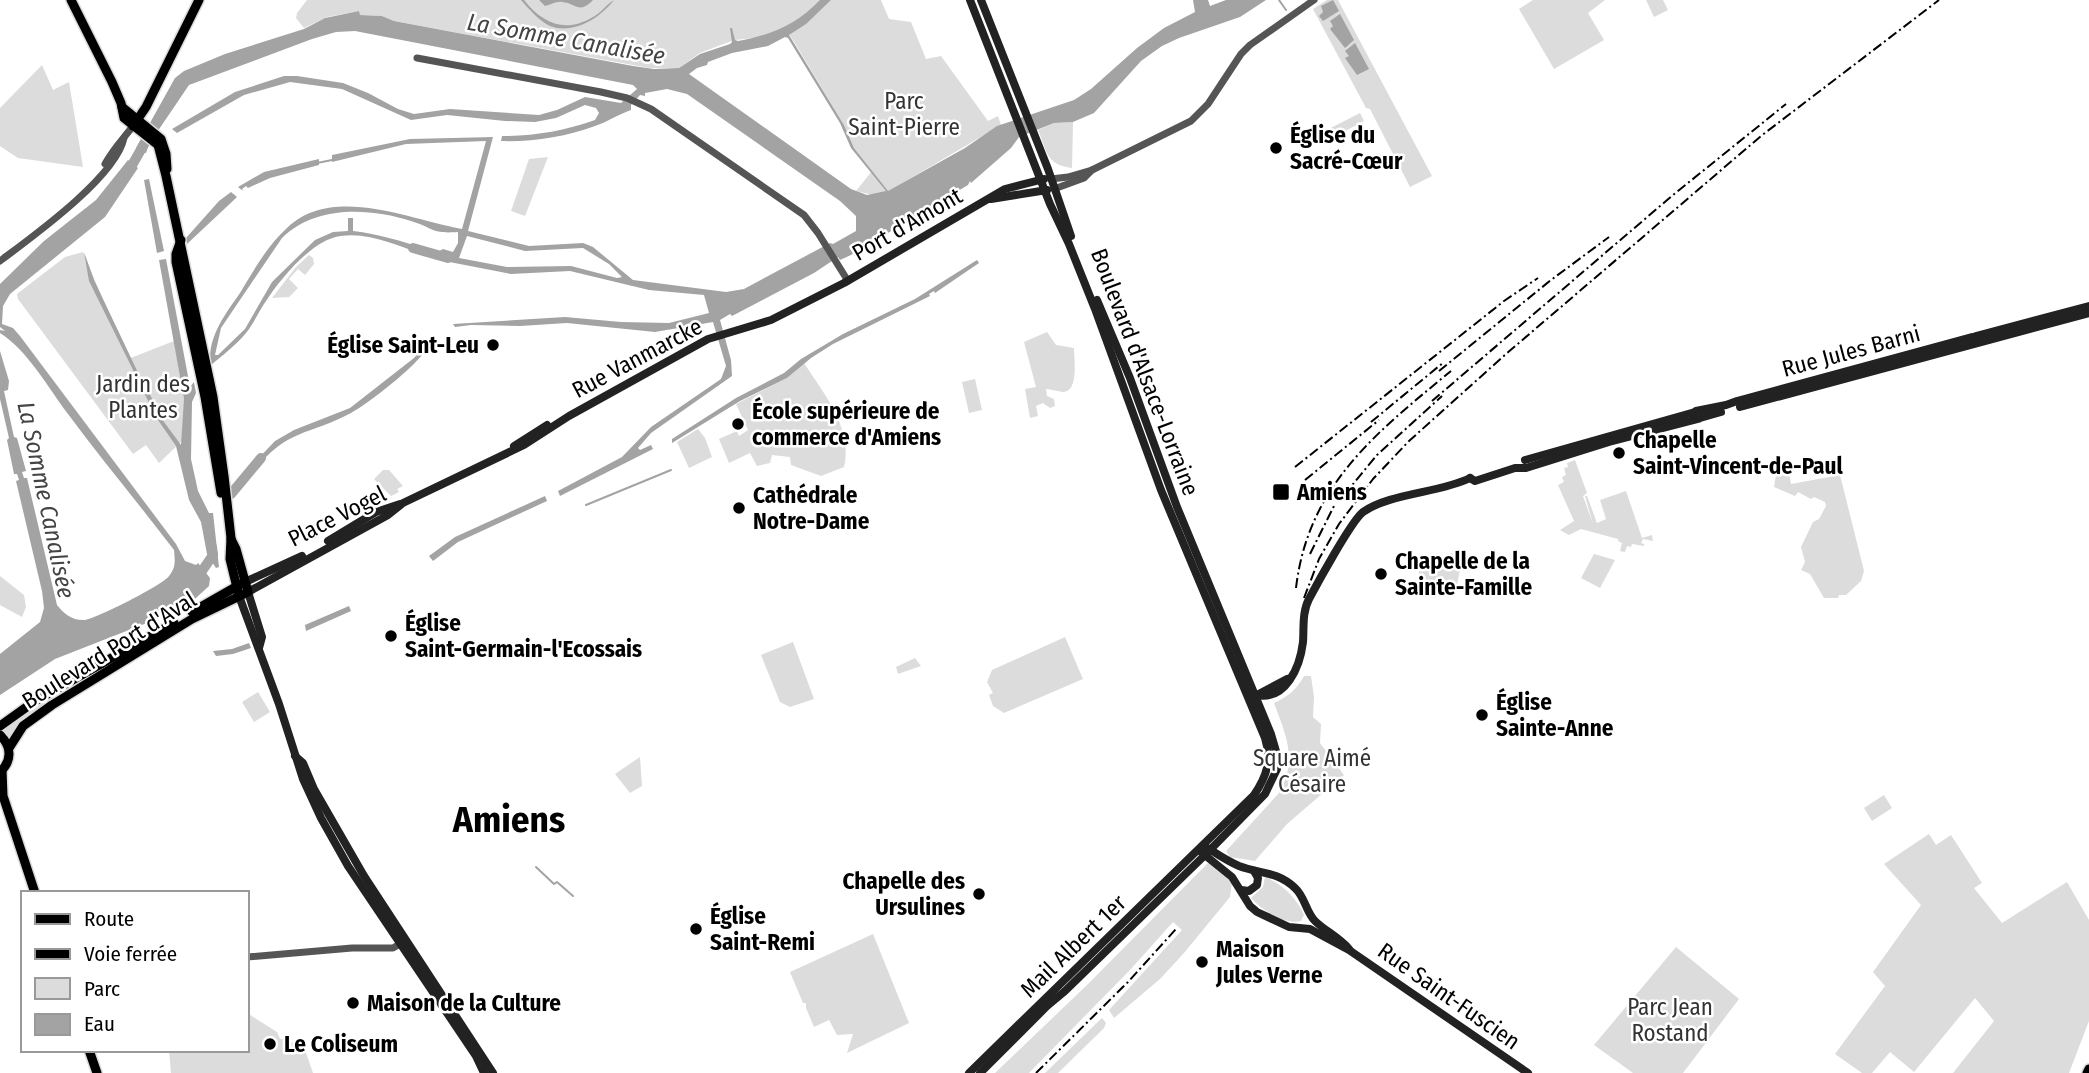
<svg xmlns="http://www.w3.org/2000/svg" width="2089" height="1073" font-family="'Fira Sans Condensed',sans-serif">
  <rect width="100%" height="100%" fill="#fff"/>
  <g fill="#dcdcdc">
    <polygon points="307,0 881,0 889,19 911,22 926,59 941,56 988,121 998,116 1001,125 889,191 873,195 856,191 872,171 854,148 844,125 796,45 789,34 781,30 765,37 735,40 718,46 700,53 679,68 649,68 394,21 382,16 360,15 359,11 327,17 304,28 296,18 297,13"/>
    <polygon points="1327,0 1338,0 1432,176 1410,187 1370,109 1366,108 1313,9"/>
    <polygon points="1533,0 1605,0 1588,13 1604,40 1554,69 1519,9"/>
    <polygon points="1646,0 1663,0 1668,10 1654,17"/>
    <polygon points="42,65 53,90 69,82 83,167 18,158 0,146 0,108"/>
    <polygon points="1360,113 1364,121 1323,143 1319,134"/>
    <path d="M1073 122 1072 168C1046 165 1047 151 1038 130L1054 123Z"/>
    <polygon points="548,157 525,216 511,211 529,159"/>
    <polygon points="83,252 128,359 174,341 185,405 182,441 159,463 146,445 133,454 18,299 17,294 65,257"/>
    <polygon points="309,255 313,258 314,264 305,275 298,269 289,279 298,288 289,297 272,298 296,267"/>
    <path d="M1047 332 1056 345 1074 348C1074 359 1079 390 1064 392 1059 392 1051 389 1046 389L1047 396 1054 399 1055 406 1050 408 1043 403 1036 406 1038 416 1030 418 1025 389 1036 387 1024 342Z"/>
    <path d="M804 363C824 394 853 428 844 467L821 476 791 465 790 457 772 455 770 463 757 466 750 453 729 463 719 439 737 431 739 436 748 430 736 404 787 378Z"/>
    <polygon points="975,379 982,410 969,413 962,382"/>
    <polygon points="698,429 705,438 712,457 689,468 677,442"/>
    <polygon points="1575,460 1587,493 1583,496 1593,524 1585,496 1587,496 1597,523 1606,519 1600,500 1626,491 1642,538 1652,535 1653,541 1643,539 1641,543 1644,544 1644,546 1632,544 1631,547 1627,546 1625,552 1620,551 1622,543 1618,541 1618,539 1581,529 1569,535 1560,530 1574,521 1558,485 1564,482 1562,477 1566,475 1564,468 1568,467 1567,463"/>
    <polygon points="383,470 389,470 403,486 397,489 399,492 391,496 374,479"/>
    <polygon points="1789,473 1791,484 1840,475 1864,571 1861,581 1846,595 1839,595 1838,598 1824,598 1810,574 1801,570 1805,562 1801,547 1813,522 1819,519 1826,506 1825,502 1814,497 1811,499 1798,492 1795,496 1774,487 1776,475"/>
    <polygon points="1452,553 1454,556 1447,560 1455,564 1460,570 1457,585 1435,598 1424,596 1417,587 1419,571"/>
    <polygon points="1594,554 1615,560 1600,588 1581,578"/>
    <polygon points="0,576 24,595 26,607 22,617 0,605"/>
    <polygon points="1065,637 1083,679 1004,713 993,706 989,695 993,693 987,682 992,670"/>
    <polygon points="793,642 814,699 790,707 780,702 761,655"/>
    <polygon points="915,658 921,666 898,674 896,667"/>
    <path d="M1304 676H1311L1314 697 1313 717 1321 724 1320 743 1344 775 1287 824 1255 861 1230 857 1226 851 1279 793C1298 759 1286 736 1274 703 1289 696 1296 690 1304 676Z"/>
    <polygon points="63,692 24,720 10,740 0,731 18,716"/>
    <polygon points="258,692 270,712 254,722 242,702"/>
    <polygon points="640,757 642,786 630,793 615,774"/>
    <polygon points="1884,795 1892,808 1872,821 1864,808"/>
    <polygon points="1929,834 1936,845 1951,835 1982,883 1974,888 2002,923 2067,882 2089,920 2089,1021 2069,1073 1953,1073 1994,1021 1975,998 1914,1072 1890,1052 1872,1073 1862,1073 1835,1054 1885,986 1873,972 1921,905 1884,864"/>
    <polygon points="1208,863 1232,882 1230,897 1184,953 1160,979 1114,1018 1109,1010 1182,930 1173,922 1130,970 1029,1073 995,1073 1088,984"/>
    <path d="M1265 877C1282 884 1297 898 1304 915L1301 921C1284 925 1263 911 1251 898L1263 887Z"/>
    <polygon points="873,934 909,1023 847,1053 853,1034 837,1035 829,1020 814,1027 806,1008 806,1003 803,1003 790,972"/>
    <polygon points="1676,947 1739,999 1683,1073 1633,1073 1594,1045"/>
    <polygon points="247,1013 277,1032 280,1039 287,1039 300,1048 304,1047 313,1073 171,1073 169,1050 247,1050"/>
    <polygon points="1102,1018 1106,1023 1104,1028 1058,1073 1045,1073"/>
  </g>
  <g fill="#a3a3a3" fill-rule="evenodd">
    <path d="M521 0H524C542 23 565 34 593 17 601 13 607 4 614 0 600 18 574 35 550 26 539 21 529 9 521 0Z"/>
    <path d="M539 0H593C579 15 576 3 562 2 557 1 550 5 545 6Z"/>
    <path d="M820 0H831L806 24 789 35 844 125 854 148 888 191 965 148 997 126 1074 100 1091 89 1137 48 1164 28 1195 12 1193 0H1208L1210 6 1226 0H1266L1240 17 1179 38 1162 46 1141 61 1094 113 1073 122 1054 123 1019 137 1011 148 971 183 970 181 968 185 851 255 840 260 838 257 814 273 732 316 730 314 720 320 731 360 732 376 651 433 638 448 640 450 651 445 653 449 560 496 558 491 622 457 651 427 721 379 726 366 713 322 655 332 567 323 520 326 471 325 455 327 453 324 565 317 621 322 669 323 709 313 704 295 649 290 570 271 511 274 434 259 436 253 443 249 453 252 458 243V232C431 234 434 228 411 221 369 208 316 205 282 238L221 328 215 355H218L245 329 272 282 315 240 333 232 348 231V218H353V231C379 234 401 241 426 249L424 255C399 246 369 232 341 236 313 239 281 278 266 301 259 311 254 323 246 333 236 345 223 355 211 365 206 339 226 313 240 293 254 270 267 246 287 228 333 184 410 220 462 229L486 141 406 144 332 162V155L410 139 493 137 468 231 529 246 583 243 593 247 633 280 726 292 744 289 830 243 833 244 856 231V216L840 201 687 94 667 89 645 93V96L640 95 631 105V110C619 114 607 122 595 126 566 137 532 142 501 141L502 136C535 136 563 131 595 120L599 113 596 108 585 105 556 118 535 122 505 121 447 115 411 120 342 89 290 82 244 95 177 133 172 129 235 92 284 76H297L343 83 368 93 398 109 414 114 450 109 539 115 557 110 585 97 621 103 637 89 633 85 355 31 336 32 312 39 189 85 149 144 146 153 138 151 136 148 175 78 184 71 225 54 304 29 325 18 359 11 360 15 382 16 394 21 633 66 654 69 679 68 700 54 730 44 732 42 730 28H732L735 40 738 41C771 35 796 25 820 0ZM785 37 788 38 840 123 851 148 886 191 867 195 851 189 689 74 697 68 707 65 708 62 732 53 768 46ZM467 236 525 251 583 248 609 264 622 277 617 278 571 266 507 267 459 258Z"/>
    <polygon points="1333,0 1339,11 1323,21 1319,16 1323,12 1321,6"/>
    <polygon points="1340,14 1354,40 1345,48 1330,29 1333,26 1330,21"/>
    <polygon points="1355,43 1369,69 1357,75 1345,58 1349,56 1345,51"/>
    <polygon points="319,159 319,165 270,178 248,188 246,186 242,189 243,191 238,187 264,172"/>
    <path d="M128 160 138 168 105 217 10 294 3 306 2 324 13 328 20 336 176 544 185 561 196 565 198 563 210 578 209 586 185 608 55 659 0 695V654L40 622 44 608 42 591 16 481 19 480 17 474H14L7 440 9 438 0 399V351L9 381 8 390 4 391 14 437 17 438 26 471 22 472 24 478H27L57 605C64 614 73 621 85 620 97 618 163 585 169 576 176 567 175 561 174 550 139 504 102 460 68 414 47 386 28 351 0 333V330L5 331 0 327V284L44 241 96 200Z"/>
    <polygon points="149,179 164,251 157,253 144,180"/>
    <polygon points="231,192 237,197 187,244 186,238 219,201"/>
    <polygon points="84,252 94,280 141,379 138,380 89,281"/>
    <polygon points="166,259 190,387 194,382 196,393 192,402 191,459 198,491 209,513 213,513 219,567 216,568 207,554 201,522 189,500 176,446 158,420 139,383 143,381 164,422 181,445 184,399 159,260"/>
    <polygon points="977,260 979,263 935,293 934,291 929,294 930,296 833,344 811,358 787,378 740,401 672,443 672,439 736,398 784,373 801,359 843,334 915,299"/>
    <path d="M432 338C431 356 368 404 351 413 310 435 286 429 255 470L251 466 275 441 294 430 350 408 414 358Z"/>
    <polygon points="545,496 547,501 458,542 433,561 429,556 455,537"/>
    <polygon points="349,606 351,611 306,631 305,625"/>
    <polygon points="249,643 251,648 233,654 216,656 213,651 232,649"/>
  </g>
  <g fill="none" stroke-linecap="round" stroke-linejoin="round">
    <g stroke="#a3a3a3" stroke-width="2">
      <polyline points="1279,0 1286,10"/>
      <polyline points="317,163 332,160"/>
      <polyline points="586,505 671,470"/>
      <polyline points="536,867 554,884 557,882 573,896"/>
    </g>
    <g stroke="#a3a3a3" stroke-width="10">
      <polyline points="127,174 147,139"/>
      <polyline points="413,248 448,258"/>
      <polyline points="231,494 261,458"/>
      <polyline points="190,575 202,571 213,555 212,547"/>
    </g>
    <g stroke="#dbdbdb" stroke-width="12">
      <g id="primary">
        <polyline points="71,0 112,82 121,103 124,118 158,145 166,176 213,397 224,476 231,538 230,559 239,596"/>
        <polyline points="122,107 161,139 166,154 167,169"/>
        <polyline points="133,126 146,107 199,0"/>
        <polyline points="181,240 176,254 176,262 205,397 221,493"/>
        <polyline points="192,612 241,584"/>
        <polyline points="0,726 35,701 174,623"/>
        <path d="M0 735C12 747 12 761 0 772"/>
        <polyline points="9,748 23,726 52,705 192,619 248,592 236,549 231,539"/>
        <polyline points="2,770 3,796 35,893"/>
        <polyline points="89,1050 97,1073"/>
        <polyline points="2087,1073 2089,1069"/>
      </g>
    </g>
    <g stroke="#555" stroke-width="7">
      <polyline points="417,58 601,92 627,98 651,109 804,215 818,233 848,281"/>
      <path d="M105 164C113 149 123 139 133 126"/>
      <polyline points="1051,179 1068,177 1092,170 1191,121 1208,104 1241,54 1250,45 1314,0"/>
      <polyline points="1054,189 1084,178 1092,170"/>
      <path d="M0 261C32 237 116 177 124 138"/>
      <polyline points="247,957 352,948 393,948 405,941"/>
    </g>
    <g stroke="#222" stroke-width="8">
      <polyline points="981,0 1048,169 1071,236"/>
      <polyline points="991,199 1047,190"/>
      <polyline points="1976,336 2089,306"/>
      <polyline points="1740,407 2089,313"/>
      <polyline points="1700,418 1721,412"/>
      <polyline points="1695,419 1693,415 1696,411 1726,405 1737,401 1972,337"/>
      <polyline points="514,446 547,425"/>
      <polyline points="1525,460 1695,412"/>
      <polyline points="1470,478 1475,481 1515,468 1526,468 1609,442 1698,419"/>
      <polyline points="328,541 376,512 400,504"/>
      <polyline points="245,582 302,556"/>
      <polyline points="239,596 279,704 303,779 321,818 348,866 476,1056 484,1073"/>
      <polyline points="259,648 262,637 248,592 388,515 403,503 524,445 569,416 708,339 771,320 844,283 1005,189 1044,179"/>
      <path d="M1256 695C1286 701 1300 667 1303 642 1304 628 1302 612 1309 599 1317 584 1352 520 1363 512 1390 493 1440 493 1470 478"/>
      <polyline points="1255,696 1287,679"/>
      <polyline points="295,756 303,763 314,789 364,876 493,1073"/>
      <path d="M1206 847C1217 854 1227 861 1239 866 1260 874 1277 871 1295 888 1305 897 1306 912 1315 921 1325 931 1339 937 1349 949"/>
      <polyline points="1201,852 1232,877 1250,906 1257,912 1289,927 1310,929 1349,950 1528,1073"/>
      <polyline points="1241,890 1249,891 1257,885 1258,878 1254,871"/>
      <path d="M969 1073 1254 795C1267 776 1272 760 1265 738L1161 490 1095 309 1069 244 1050 204 970 0"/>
      <polyline points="980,1073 1047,1006 1065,991 1205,855 1265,794 1277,769 1278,758 1271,734 1177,507 1130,378 1097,300"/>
    </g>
    <use href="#primary" stroke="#000" stroke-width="9"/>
    <g stroke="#000" stroke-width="2" stroke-dasharray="10 3.5 2 3.5" stroke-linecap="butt">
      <polyline points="1439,371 1551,280 1609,237"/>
      <polyline points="1432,401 1673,195 1786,104"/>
      <polyline points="1371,422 1444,362"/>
      <polyline points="1295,467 1504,301 1538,278"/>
      <polyline points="1305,480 1379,420"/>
      <polyline points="1344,495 1377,455 1442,396"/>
      <polyline points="1310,554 1335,504"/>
      <path d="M1296 588C1308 485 1377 432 1451 371"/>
      <polyline points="1304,598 1319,559 1339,524 1373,479 1409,441 1506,354 1761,136 1939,0"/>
      <polyline points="1036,1073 1128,982 1176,929"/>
    </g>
  </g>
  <g fill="#000" stroke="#fff" stroke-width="2.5">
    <circle cx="1276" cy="148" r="7"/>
    <circle cx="493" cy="345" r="7"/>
    <circle cx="738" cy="424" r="7"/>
    <circle cx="1619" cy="453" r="7"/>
    <rect x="1272" y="483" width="18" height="18" rx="3.5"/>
    <circle cx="739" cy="508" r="7"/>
    <circle cx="1381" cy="574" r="7"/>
    <circle cx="391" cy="636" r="7"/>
    <circle cx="1482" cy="715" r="7"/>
    <circle cx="979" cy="894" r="7"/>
    <circle cx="696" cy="929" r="7"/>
    <circle cx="1202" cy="962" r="7"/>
    <circle cx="353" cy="1003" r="7"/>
    <circle cx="270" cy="1044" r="7"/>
  </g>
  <g text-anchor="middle" stroke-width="5" stroke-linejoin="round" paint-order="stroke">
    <g font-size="23" fill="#333" stroke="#fff">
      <text x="904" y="109">Parc<tspan x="904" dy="26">Saint-Pierre</tspan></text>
      <text x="143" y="392">Jardin des<tspan x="143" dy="26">Plantes</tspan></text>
      <text x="1312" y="766">Square Aimé<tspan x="1312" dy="26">Césaire</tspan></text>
      <text x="1670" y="1015">Parc Jean<tspan x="1670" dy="26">Rostand</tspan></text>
    </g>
    <g font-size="23" font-weight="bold" fill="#000" stroke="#fff" text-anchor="start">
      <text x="1290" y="143">Église du<tspan x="1290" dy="26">Sacré-Cœur</tspan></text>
      <text x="479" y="353" text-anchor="end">Église Saint-Leu</text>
      <text x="752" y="419">École supérieure de<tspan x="752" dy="26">commerce d'Amiens</tspan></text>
      <text x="1633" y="448">Chapelle<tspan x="1633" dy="26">Saint-Vincent-de-Paul</tspan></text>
      <text x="1297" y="500">Amiens</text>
      <text x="753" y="503">Cathédrale<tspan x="753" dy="26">Notre-Dame</tspan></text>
      <text x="1395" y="569">Chapelle de la<tspan x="1395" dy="26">Sainte-Famille</tspan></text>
      <text x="405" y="631">Église<tspan x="405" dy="26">Saint-Germain-l'Ecossais</tspan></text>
      <text x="1496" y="710">Église<tspan x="1496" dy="26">Sainte-Anne</tspan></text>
      <text x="965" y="889" text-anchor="end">Chapelle des<tspan x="965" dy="26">Ursulines</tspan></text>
      <text x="710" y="924">Église<tspan x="710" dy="26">Saint-Remi</tspan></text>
      <text x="1216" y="957">Maison<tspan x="1216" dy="26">Jules Verne</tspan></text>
      <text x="367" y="1011">Maison de la Culture</text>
      <text x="284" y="1052">Le Coliseum</text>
    </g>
    <g font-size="23" fill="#000" stroke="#fff">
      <text transform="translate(907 224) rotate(-30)" y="8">Port d'Amont</text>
      <text transform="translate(1851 351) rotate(-15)" y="8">Rue Jules Barni</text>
      <text transform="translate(637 358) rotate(-28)" y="8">Rue Vanmarcke</text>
      <text transform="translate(1145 372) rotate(69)" y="8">Boulevard d'Alsace-Lorraine</text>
      <text transform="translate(337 516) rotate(-27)" y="8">Place Vogel</text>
      <text transform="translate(109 650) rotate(-32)" y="8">Boulevard Port d'Aval</text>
      <text transform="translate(1073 946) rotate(-44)" y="8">Mail Albert 1er</text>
      <text transform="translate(1449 996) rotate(35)" y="8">Rue Saint-Fuscien</text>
    </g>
    <g font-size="24" font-style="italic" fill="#444" stroke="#fff">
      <text transform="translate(566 39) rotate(10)" y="8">La Somme Canalisée</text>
      <text transform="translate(46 500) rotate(78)" y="8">La Somme Canalisée</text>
    </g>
    <g font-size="37" font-weight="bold" fill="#000" stroke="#fff">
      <text x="509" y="832">Amiens</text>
    </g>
  </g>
  <rect x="21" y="891" width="228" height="161" fill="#ffffff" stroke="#999999" stroke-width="2"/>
  <rect x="35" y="914" width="35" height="10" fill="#000000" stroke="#999999" stroke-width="2"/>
  <text x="84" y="926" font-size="21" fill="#000000">Route</text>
  <rect x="35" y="949" width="35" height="10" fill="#000000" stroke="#999999" stroke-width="2"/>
  <text x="84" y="961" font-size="21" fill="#000000">Voie ferrée</text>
  <rect x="35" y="978" width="35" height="21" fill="#dcdcdc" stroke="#999999" stroke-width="2"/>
  <text x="84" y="996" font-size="21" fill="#000000">Parc</text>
  <rect x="35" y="1014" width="35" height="21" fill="#a3a3a3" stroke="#999999" stroke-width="2"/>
  <text x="84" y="1031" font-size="21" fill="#000000">Eau</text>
</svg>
